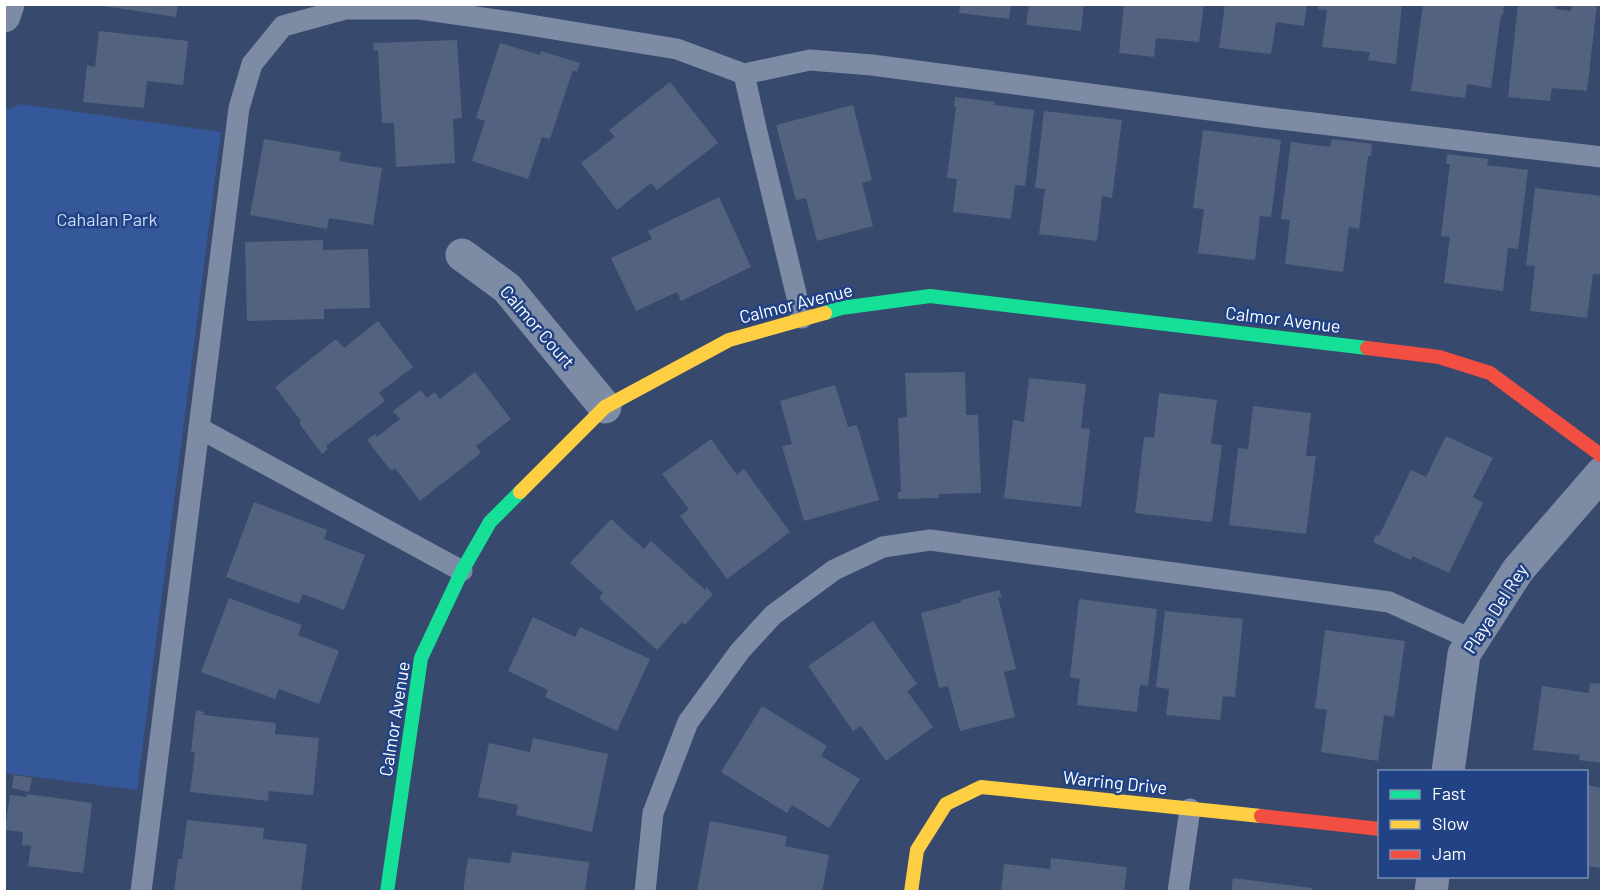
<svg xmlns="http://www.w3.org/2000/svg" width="1606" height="896" font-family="Barlow,sans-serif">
  <rect width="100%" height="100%" fill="#374a6e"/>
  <polygon fill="#35589a" points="20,104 221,132 137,790 5,773 4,111"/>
  <g fill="#53627e">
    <polygon points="103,4 178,4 176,17 103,6"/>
    <polygon points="960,4 1011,4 1009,19 959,13"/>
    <polygon points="1029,4 1084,4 1081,31 1026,25"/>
    <polygon points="1124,4 1204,4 1199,42 1156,38 1154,57 1119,53"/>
    <polygon points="1225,4 1307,4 1304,26 1276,22 1271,54 1219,48"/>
    <polygon points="1318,4 1402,4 1396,64 1368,60 1370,52 1322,47 1327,10 1318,9"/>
    <polygon points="1423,4 1504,4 1503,15 1501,14 1491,88 1467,84 1465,98 1411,91"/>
    <polygon points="1518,4 1556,4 1555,9 1571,11 1572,4 1597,4 1587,91 1552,88 1550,101 1508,97"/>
    <polygon points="99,31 188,41 183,85 147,81 144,108 83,102 87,65 95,67"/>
    <polygon points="457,40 462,118 453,119 455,163 396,167 394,123 382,123 378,50 374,51 373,43"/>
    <polygon points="500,43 540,55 541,51 580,63 577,72 573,70 550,139 542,137 528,179 472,161 485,121 476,118"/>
    <polygon points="670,82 718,143 657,190 651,183 617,210 581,163 615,137 609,130"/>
    <polygon points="955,97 995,102 994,105 1034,110 1025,186 1015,185 1011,219 953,212 957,179 947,178 956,107 954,107"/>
    <polygon points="853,105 872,180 862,183 873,226 817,241 806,198 796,200 776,125"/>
    <polygon points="1044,111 1122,120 1112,198 1102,196 1097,241 1039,234 1045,189 1035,188"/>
    <polygon points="1203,130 1281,140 1271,217 1260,216 1255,260 1198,253 1204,209 1193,208"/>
    <polygon points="264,139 341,152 339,161 382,168 373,225 329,218 327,229 250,215"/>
    <polygon points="1332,139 1372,144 1371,156 1368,156 1359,229 1349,227 1343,272 1285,264 1290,220 1281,219 1291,142 1330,147"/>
    <polygon points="1447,154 1488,159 1487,165 1528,170 1518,249 1508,248 1503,291 1444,283 1450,237 1441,236 1450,164 1446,164"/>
    <polygon points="1535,188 1602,196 1602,275 1593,274 1587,318 1530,311 1535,266 1526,265"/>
    <polygon points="719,197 751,267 681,301 677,292 636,311 611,258 652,239 648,231"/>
    <polygon points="323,240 323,250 368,249 370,308 324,309 324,319 247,321 245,242"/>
    <polygon points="378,321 413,367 379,393 385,401 326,446 328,449 322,454 299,423 301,421 275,387 336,339 344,348"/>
    <polygon points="475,372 511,419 476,446 481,453 420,501 395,468 391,471 367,440 375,434 377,437 400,419 393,411 421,390 427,398 435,392 440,399"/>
    <polygon points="965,372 966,415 978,415 981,493 939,494 939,498 898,499 898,492 901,492 898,418 907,417 905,373"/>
    <polygon points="1029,378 1086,384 1081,428 1090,429 1081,507 1004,498 1013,420 1024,422"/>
    <polygon points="835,385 848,427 857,425 879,500 804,521 782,446 792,444 780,401"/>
    <polygon points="1159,393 1217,400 1211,444 1222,445 1212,522 1135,513 1144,437 1154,438"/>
    <polygon points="1253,406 1311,413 1306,456 1316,456 1306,534 1229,525 1238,448 1248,449"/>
    <polygon points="1446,436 1493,458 1473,497 1483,503 1449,573 1412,556 1411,560 1373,542 1376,535 1379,536 1411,470 1426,477"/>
    <polygon points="711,439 737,475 744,469 790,532 727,579 680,516 689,509 662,474"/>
    <polygon points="254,502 327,530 324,539 365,555 344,610 303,594 299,604 226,577"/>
    <polygon points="611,519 644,549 651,541 705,590 706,587 713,594 685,625 682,622 657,650 599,598 603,593 570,563"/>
    <polygon points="999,590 1002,597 998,597 1016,669 1004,672 1015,717 960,731 948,686 939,688 921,613 962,602 961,600"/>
    <polygon points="229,598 302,625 298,635 339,651 319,704 279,689 275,699 201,672"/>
    <polygon points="1079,599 1157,609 1148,686 1140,685 1137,712 1077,705 1080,679 1070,677"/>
    <polygon points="1165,611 1243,619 1235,697 1223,696 1220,720 1166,715 1169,689 1156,687"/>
    <polygon points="533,617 575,637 580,627 650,659 617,731 545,697 548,690 508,671"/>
    <polygon points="873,621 917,684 907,691 933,727 886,761 861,726 853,731 808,666"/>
    <polygon points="1325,630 1405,641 1394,717 1384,715 1378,761 1321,752 1327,710 1315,708"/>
    <polygon points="1590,683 1602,684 1602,763 1579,760 1580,755 1533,750 1542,686 1589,693"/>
    <polygon points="762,706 827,746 821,756 860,779 829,828 792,805 787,813 721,772"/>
    <polygon points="196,710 204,712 203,715 276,723 275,734 319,738 313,795 269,791 268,801 190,792 195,752 191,752"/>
    <polygon points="533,738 608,754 592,832 516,815 518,805 478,797 489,743 530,752"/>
    <polygon points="14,775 32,778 29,792 12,788"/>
    <polygon points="1586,785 1602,788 1602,868 1586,866"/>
    <polygon points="27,794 92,803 83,873 28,866 31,846 22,845 23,832 5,830 10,795 27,797"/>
    <polygon points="187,820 264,828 263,839 307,844 301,892 174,892 178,859 182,859"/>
    <polygon points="710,821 787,836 785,846 829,855 822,892 697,892"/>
    <polygon points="512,852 589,862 585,892 463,892 468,858 510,863"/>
    <polygon points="1051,858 1127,867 1124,892 1001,892 1004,864 1050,869"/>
    <polygon points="1233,878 1312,888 1311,892 1231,892"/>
  </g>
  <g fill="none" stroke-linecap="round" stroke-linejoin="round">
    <g stroke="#7e8ba4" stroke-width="21">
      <polyline points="744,74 756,128 802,318"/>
      <polyline points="199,428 462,571"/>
      <polyline points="141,892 239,108 252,64 283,26 345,9 420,9 511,22 677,49 744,74 810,60 872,65 1270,118 1602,157"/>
      <polyline points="645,892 653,813 688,722 740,651 773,615 834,570 883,547 930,540 1389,602 1473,640"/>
      <polyline points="1178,892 1190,809"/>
    </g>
    <g stroke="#7e8ba4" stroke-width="33">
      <polyline points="4,16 8,4"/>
      <polyline points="462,255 507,288 605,407"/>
      <polyline points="1448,772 1464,654 1518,570 1602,473"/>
      <polyline points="1431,892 1433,876"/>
    </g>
    <g stroke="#16e098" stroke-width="14">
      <polyline points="825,313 841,308 930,296 1367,348"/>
      <polyline points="387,892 421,658 462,571 490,522 520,492"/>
    </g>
    <g stroke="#ffcf43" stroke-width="14">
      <polyline points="520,492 605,407 729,340 825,313"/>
      <polyline points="911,892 917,850 946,804 981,787 1261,816"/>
    </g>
    <g stroke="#f24e42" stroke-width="14">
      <polyline points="1367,348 1439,357 1490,373 1602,456"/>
      <polyline points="1261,816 1380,829"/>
    </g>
  </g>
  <g text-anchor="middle" stroke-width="5" stroke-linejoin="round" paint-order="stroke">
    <g font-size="18" fill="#cedcf7" stroke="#214284">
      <text x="107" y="226">Cahalan Park</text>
    </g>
    <g font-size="18" fill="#fff" stroke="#214284">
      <text transform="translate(796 304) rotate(-14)" y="6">Calmor Avenue</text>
      <text transform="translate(1283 320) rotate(7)" y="6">Calmor Avenue</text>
      <text transform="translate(537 327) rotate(49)" y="6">Calmor Court</text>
      <text transform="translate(1496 609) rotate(-57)" y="6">Playa Del Rey</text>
      <text transform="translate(395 719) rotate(-81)" y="6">Calmor Avenue</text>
      <text transform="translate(1115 783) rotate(6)" y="6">Warring Drive</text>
    </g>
  </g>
  <rect width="1606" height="896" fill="none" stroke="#ffffff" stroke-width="12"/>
  <rect x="1378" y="770" width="210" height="108" fill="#214284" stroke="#7a8eb5" stroke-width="1.5"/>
  <rect x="1390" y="790" width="30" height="9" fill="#16e098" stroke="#7a8eb5" stroke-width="1.5"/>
  <text x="1432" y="800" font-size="18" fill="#ffffff">Fast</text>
  <rect x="1390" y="820" width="30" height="9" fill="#ffcf43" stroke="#7a8eb5" stroke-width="1.5"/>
  <text x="1432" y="830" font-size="18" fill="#ffffff">Slow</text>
  <rect x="1390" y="850" width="30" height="9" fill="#f24e42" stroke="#7a8eb5" stroke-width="1.5"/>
  <text x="1432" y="860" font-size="18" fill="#ffffff">Jam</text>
</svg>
